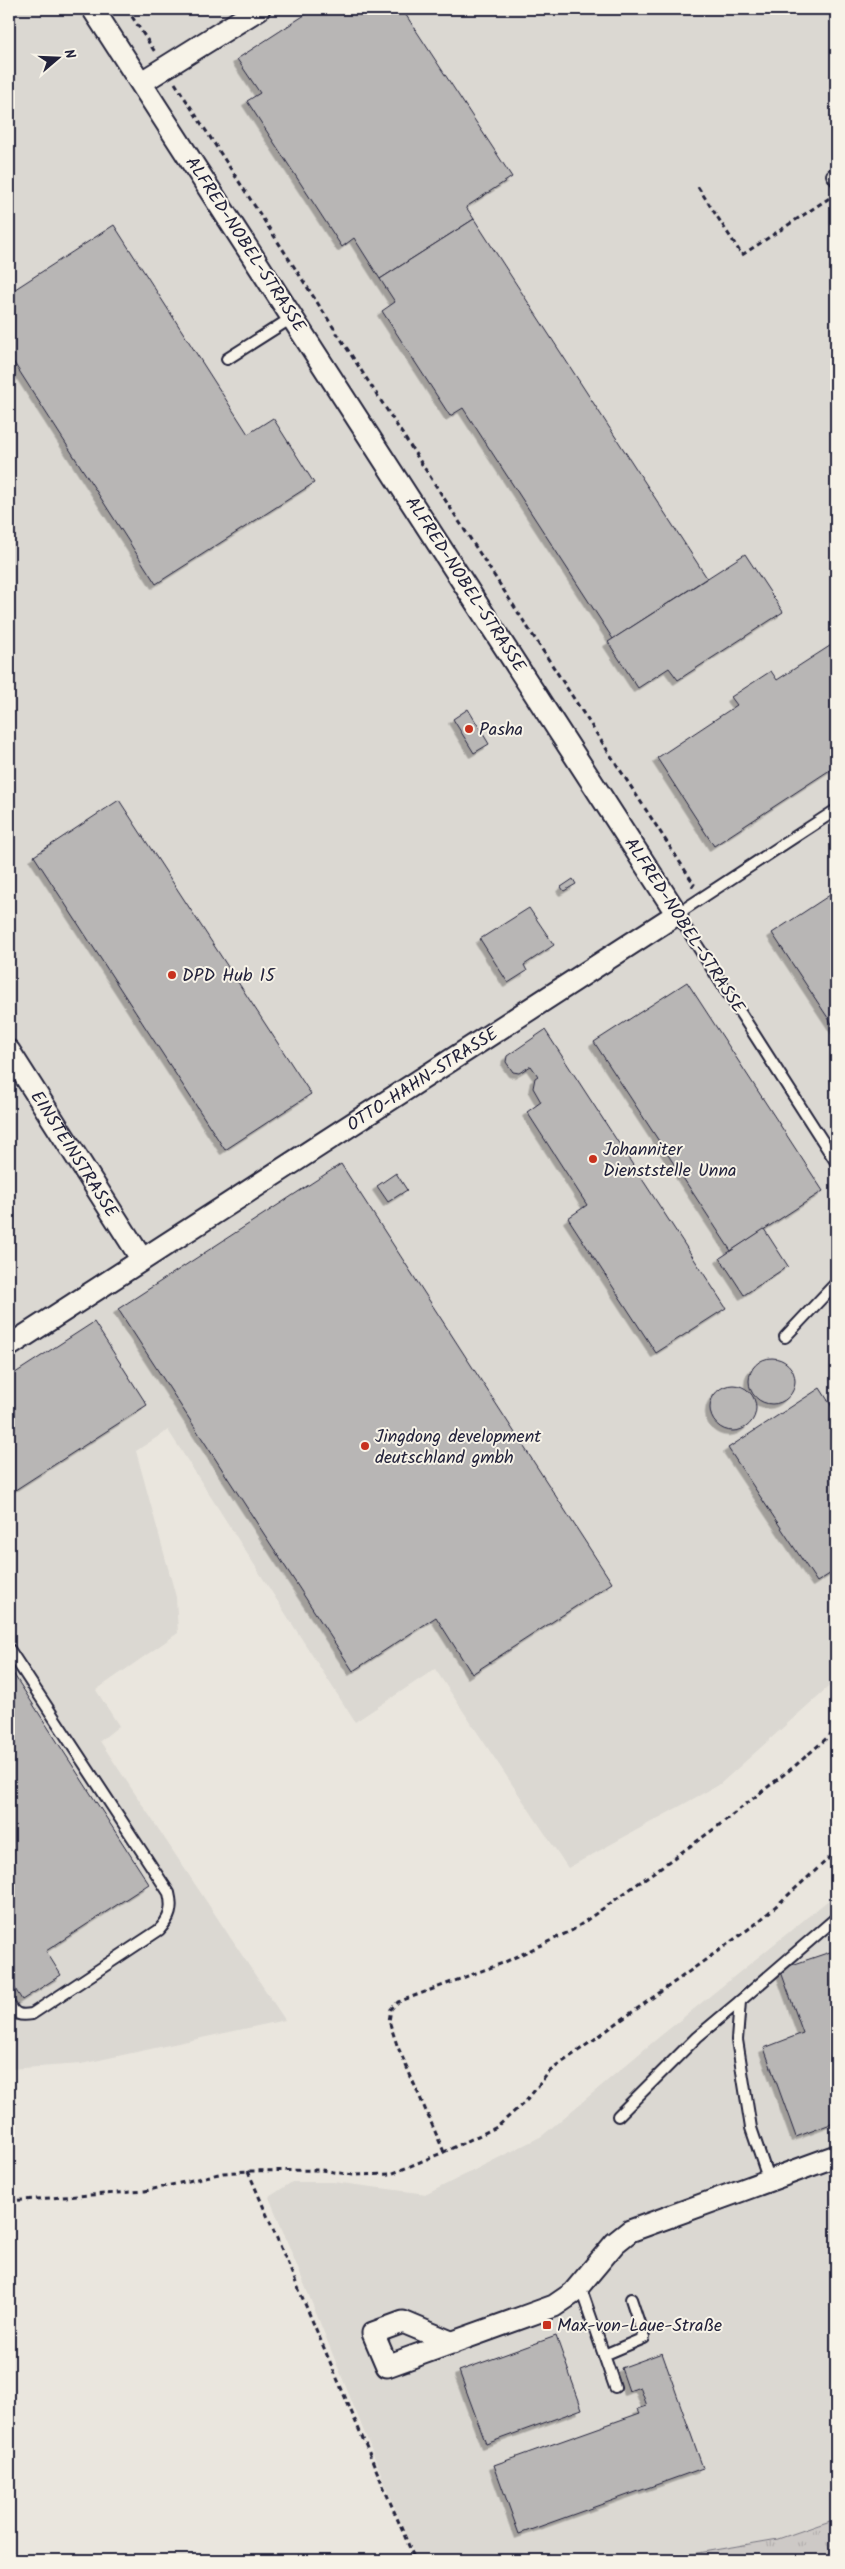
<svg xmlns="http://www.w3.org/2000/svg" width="845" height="2569" font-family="Kalam,sans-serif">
  <defs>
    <pattern id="grass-tufts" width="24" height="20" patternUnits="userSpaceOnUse" patternTransform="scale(1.25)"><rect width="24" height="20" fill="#cdc9c6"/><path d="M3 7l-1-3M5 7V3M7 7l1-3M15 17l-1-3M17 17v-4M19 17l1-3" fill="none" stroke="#b0acab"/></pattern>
    <filter id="shadow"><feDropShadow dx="-4.5" dy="4.5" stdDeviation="0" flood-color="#0004"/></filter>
  </defs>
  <rect width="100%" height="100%" fill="#eae6de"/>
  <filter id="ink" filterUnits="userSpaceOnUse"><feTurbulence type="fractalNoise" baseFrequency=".02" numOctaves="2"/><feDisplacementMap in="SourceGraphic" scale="10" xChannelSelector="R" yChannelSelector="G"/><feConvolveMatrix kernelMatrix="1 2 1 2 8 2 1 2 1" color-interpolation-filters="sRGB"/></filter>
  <g filter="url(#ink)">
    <g fill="#dbd8d2">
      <polygon points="9,9 836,9 836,1680 720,1784 568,1868 435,1669 355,1722 168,1430 136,1451 176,1597 178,1633 96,1690 119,1726 100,1741 285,2020 81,2064 9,2069"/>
      <polygon points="836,1894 836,2519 778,2539 657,2560 416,2560 269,2197 292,2182 333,2182 427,2194 542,2136 653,2042"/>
    </g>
    <polygon fill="url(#grass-tufts)" stroke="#787680" points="836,2519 836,2560 657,2560 778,2539"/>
    <g fill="#b8b6b5" stroke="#22223b" filter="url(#shadow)">
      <polygon points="314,9 402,9 512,177 466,207 474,219 380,279 354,238 342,247 247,101 260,93 237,59"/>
      <polygon points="474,219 707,578 613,639 463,408 450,416 382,311 395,302 380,279"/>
      <polygon points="114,225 248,434 273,418 314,483 156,584 9,355 9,293"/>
      <polygon points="745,554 783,612 678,680 669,668 638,688 608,642"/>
      <polygon points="836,642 836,766 714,846 657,758 737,705 731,697 771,671 777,680"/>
      <polygon points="468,709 489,744 474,753 453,719"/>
      <polygon points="119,800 311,1094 225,1150 34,856"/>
      <polygon points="573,879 576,884 564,891 561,887"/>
      <polygon points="836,891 836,1030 772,933"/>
      <polygon points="529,908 554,945 524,965 527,971 508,983 480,939"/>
      <polygon points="687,982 823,1191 731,1251 594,1042"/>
      <polygon points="545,1030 726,1308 656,1353 568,1218 587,1205 527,1112 541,1102 533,1088 535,1078 538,1076 531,1066 519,1073 513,1072 506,1062 507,1056"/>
      <polygon points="341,1164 612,1583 472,1674 436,1617 353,1671 118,1309"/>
      <polygon points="396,1173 407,1190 388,1202 377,1186"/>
      <polygon points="764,1229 788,1266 744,1295 720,1258"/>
      <polygon points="94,1322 147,1405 9,1494 9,1377"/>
      <circle cx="772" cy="1381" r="23"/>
      <circle cx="733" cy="1408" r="23"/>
      <polygon points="820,1388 836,1413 836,1570 817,1582 728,1448"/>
      <polygon points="9,1667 149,1884 46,1951 61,1975 22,2000 9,1979"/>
      <polygon points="836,1950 836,2122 796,2137 764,2048 803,2033 780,1969"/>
      <polygon points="556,2336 582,2409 486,2444 459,2371"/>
      <polygon points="662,2353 703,2468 519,2534 494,2465 640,2413 638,2409 647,2406 640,2387 629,2391 621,2368"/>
    </g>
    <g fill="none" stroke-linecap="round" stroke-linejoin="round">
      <g stroke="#22223b" stroke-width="14">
        <g id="service">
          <polyline points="832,175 836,181"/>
          <polyline points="227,359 293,317"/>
          <polyline points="836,810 677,914 836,1162"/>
          <polyline points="785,1337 836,1283"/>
          <path d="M9 1649 169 1893C173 1909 170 1918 159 1930L32 2014C20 2016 15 2015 9 2004"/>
          <polyline points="618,2116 697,2037 740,2001"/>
          <polyline points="769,2181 751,2128 737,2040 740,2001 836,1918"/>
          <polyline points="580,2286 615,2387"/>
          <polyline points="604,2355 644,2338 631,2299"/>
        </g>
      </g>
      <g stroke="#22223b" stroke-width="25">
        <g id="minor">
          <polyline points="142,82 259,9"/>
          <path id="s1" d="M9 1051 141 1258"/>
          <path id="s2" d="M9 1346 677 914 93 9"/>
          <polyline points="453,2343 403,2322 373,2333 387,2366 554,2306 573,2293 615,2243 630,2231 836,2156"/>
        </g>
      </g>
      <g stroke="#22223b" stroke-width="3" stroke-dasharray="5 4" stroke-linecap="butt">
        <polyline points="127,9 155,52"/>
        <polyline points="175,83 694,884 692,887"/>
        <polyline points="698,187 742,255 834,195"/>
        <polyline points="444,2152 397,2045 389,2021 391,2009 398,2002 503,1963 573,1930 714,1829 796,1765 836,1730"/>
        <polyline points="248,2171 415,2560"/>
        <polyline points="9,2201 145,2191 223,2173 248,2171 321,2170 353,2175 391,2174 444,2152 497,2127 527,2100 550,2071 757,1923 836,1852"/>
      </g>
      <use href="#service" stroke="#f7f3e8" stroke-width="10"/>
      <use href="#minor" stroke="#f7f3e8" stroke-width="21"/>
    </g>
  </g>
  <g fill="#c8321e" stroke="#f7f3e8" stroke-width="2">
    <circle cx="469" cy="729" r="5"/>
    <circle cx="172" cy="975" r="5"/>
    <circle cx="593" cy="1159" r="5"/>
    <circle cx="365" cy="1446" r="5"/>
    <rect x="542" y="2320" width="10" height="10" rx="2.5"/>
  </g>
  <g text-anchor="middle" stroke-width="4" stroke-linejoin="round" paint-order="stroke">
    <g font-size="18" fill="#22223b" stroke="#f7f3e8">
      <text transform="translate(246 244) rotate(57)" y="6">ALFRED-NOBEL-STRASSE</text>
      <text transform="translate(466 584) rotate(57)" y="6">ALFRED-NOBEL-STRASSE</text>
      <text transform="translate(685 925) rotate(57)" y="6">ALFRED-NOBEL-STRASSE</text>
      <text dy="6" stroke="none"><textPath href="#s2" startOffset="492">OTTO-HAHN-STRASSE</textPath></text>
      <text dy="6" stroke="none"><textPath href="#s1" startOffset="122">EINSTEINSTRASSE</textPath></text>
    </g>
    <g font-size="18" fill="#22223b" stroke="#f7f3e8" text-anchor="start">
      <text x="479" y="735">Pasha</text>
      <text x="182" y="981">DPD Hub 15</text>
      <text x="603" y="1155">Johanniter<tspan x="603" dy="21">Dienststelle Unna</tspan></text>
      <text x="375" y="1442">Jingdong development<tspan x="375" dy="21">deutschland gmbh</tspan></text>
      <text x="557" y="2331">Max-von-Laue-Straße</text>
    </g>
  </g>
  <rect width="845" height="2569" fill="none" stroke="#f7f3e8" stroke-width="30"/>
  <rect x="15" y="15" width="815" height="2539" fill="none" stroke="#22223b" stroke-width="2" filter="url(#ink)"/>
  <g transform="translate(58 58) rotate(71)" stroke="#f7f3e8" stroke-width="4" paint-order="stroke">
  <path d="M0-4L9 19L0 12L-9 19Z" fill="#22223b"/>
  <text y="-8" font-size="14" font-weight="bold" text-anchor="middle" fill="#22223b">N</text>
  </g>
</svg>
